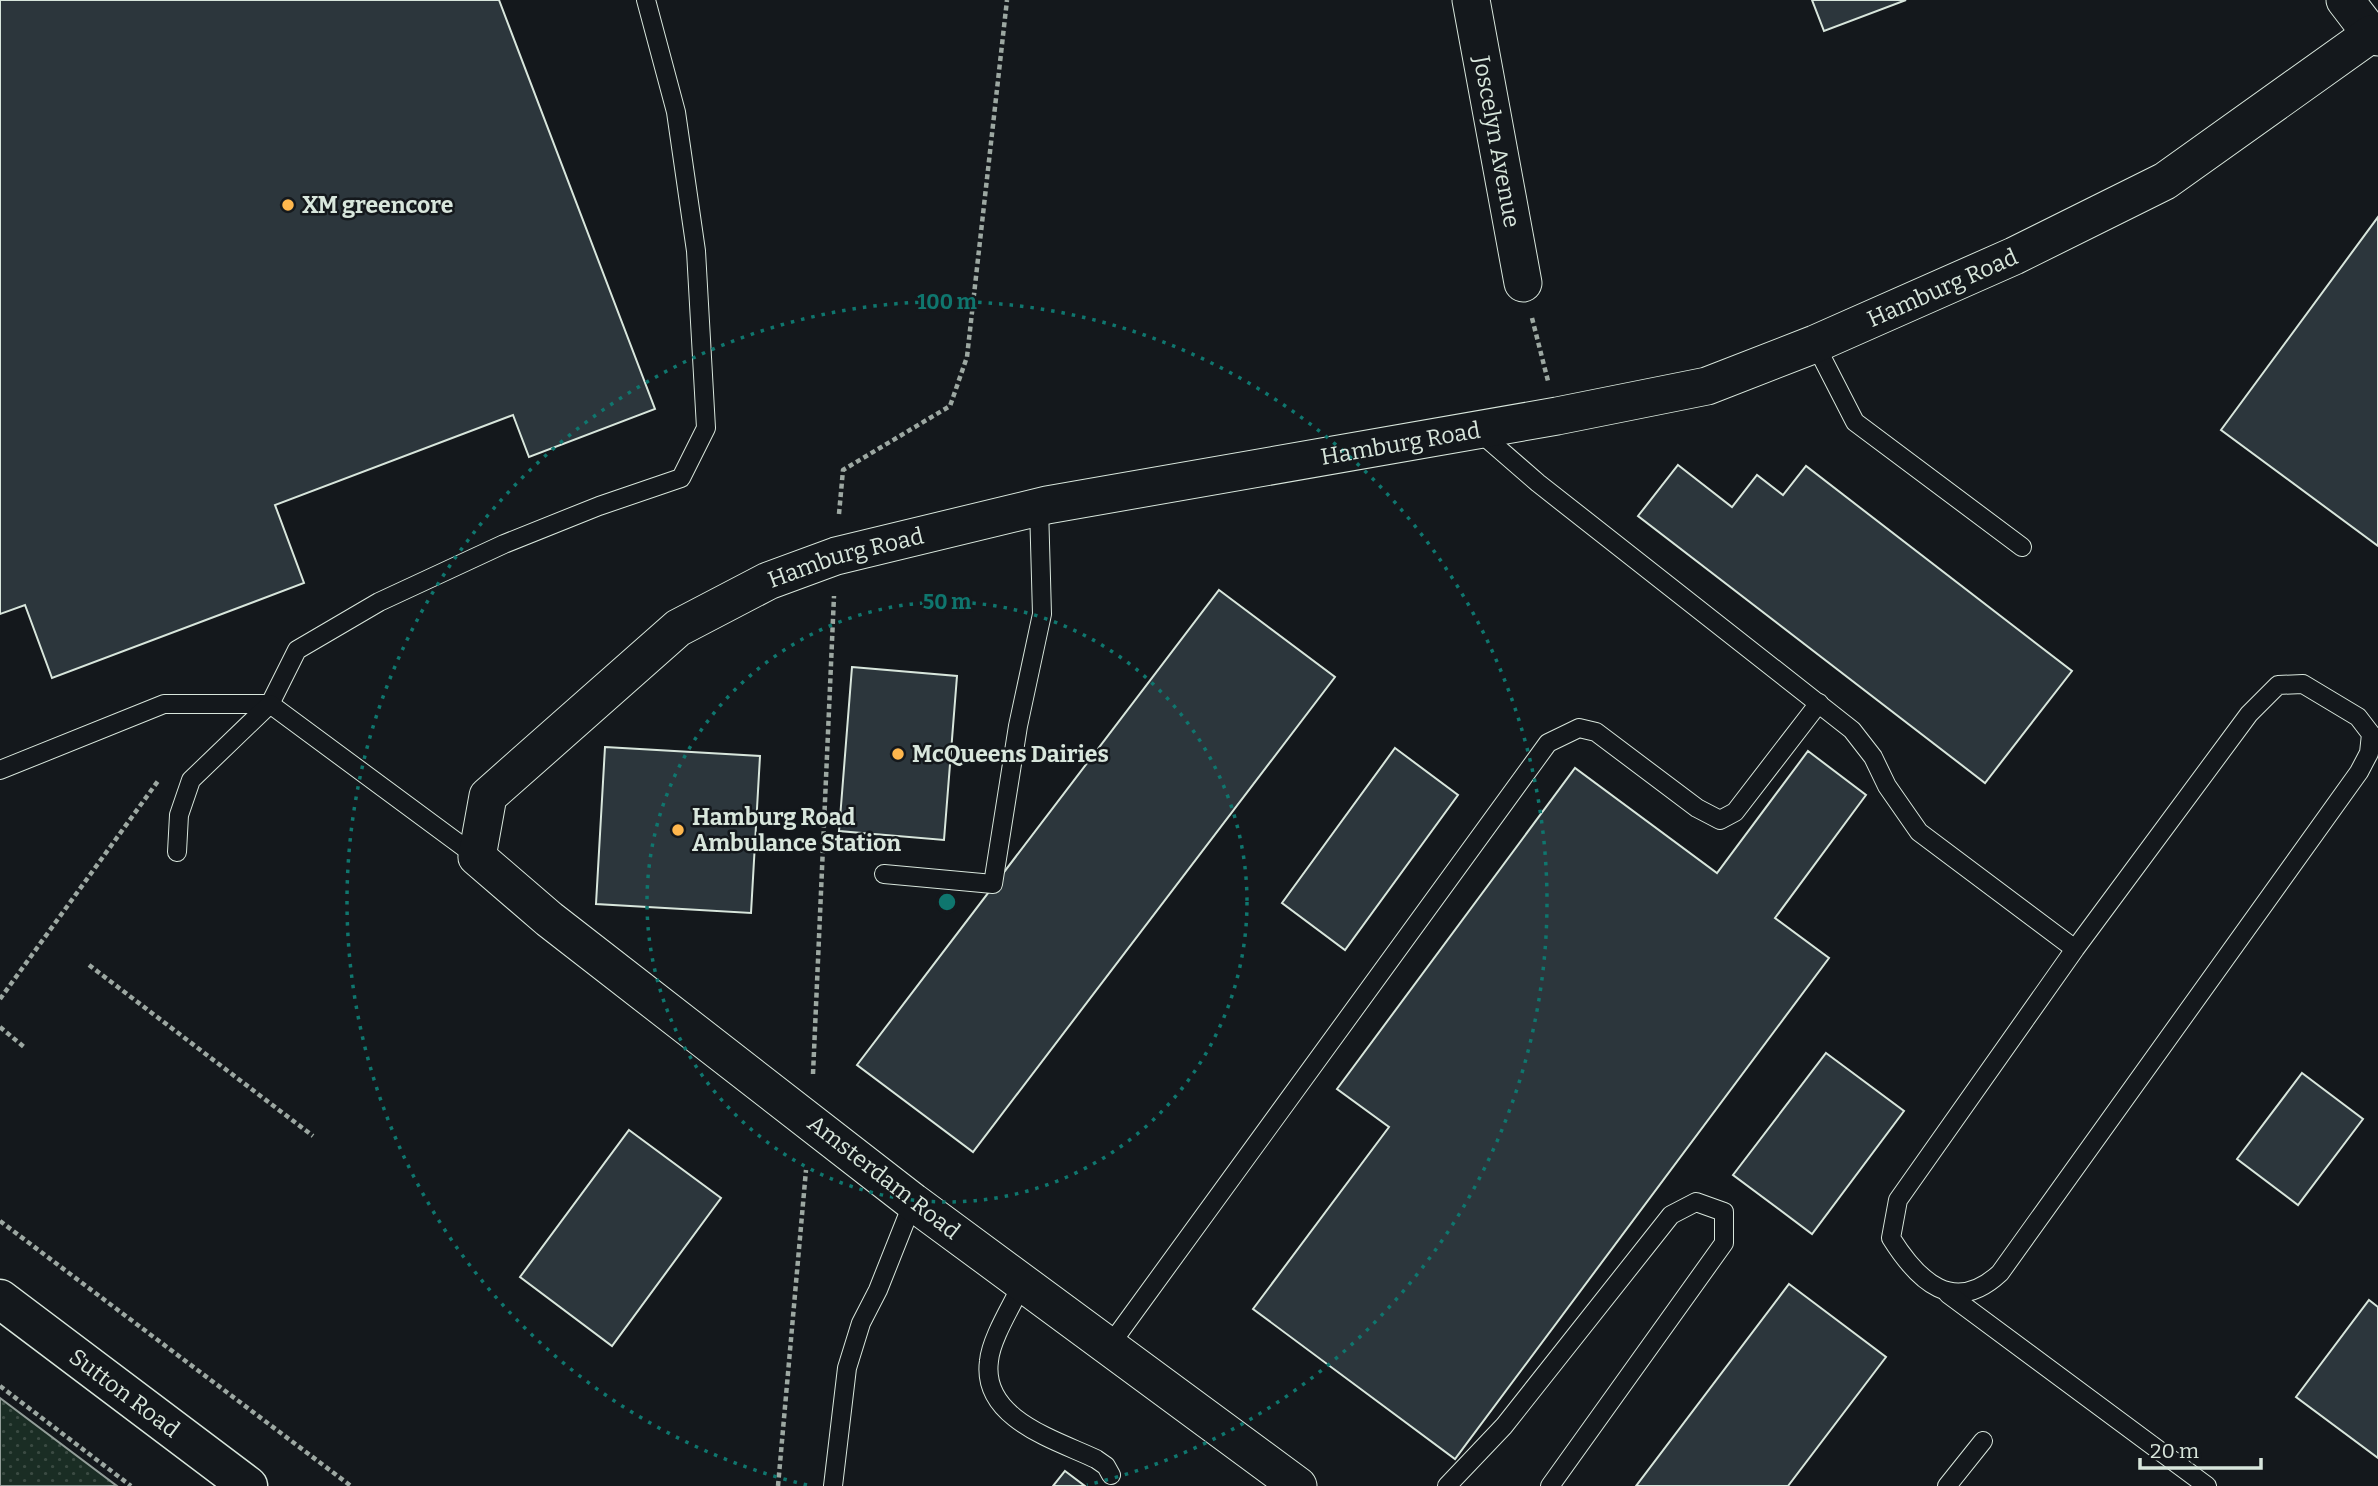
<svg xmlns="http://www.w3.org/2000/svg" width="2378" height="1486" font-family="Bitter,serif">
  <defs>
    <pattern id="park-dots" width="8" height="8" patternUnits="userSpaceOnUse" patternTransform="scale(1.75)"><rect width="8" height="8" fill="#1a2d24"/><path d="M2 2h.1M6 6h.1" fill="none" stroke="#3b4b43" stroke-width="1.8" stroke-linecap="round"/></pattern>
  </defs>
  <rect width="100%" height="100%" fill="#14181c"/>
  <polygon fill="url(#park-dots)" stroke="#939e99" stroke-width="2" points="0,1398 117,1486 0,1486"/>
  <g fill="#2c363c" stroke="#d8e6dc" stroke-width="2">
    <polygon points="0,0 499,0 655,409 529,457 513,415 275,505 304,583 52,678 25,605 0,614"/>
    <polygon points="1812,0 1906,0 1824,31"/>
    <polygon points="2378,217 2378,546 2221,430"/>
    <polygon points="1678,465 1732,507 1757,475 1783,495 1806,466 2072,671 1985,783 1638,516"/>
    <polygon points="1219,590 1335,677 973,1152 857,1065"/>
    <polygon points="852,667 957,676 944,840 839,831"/>
    <polygon points="605,747 760,756 751,913 596,904"/>
    <polygon points="1395,748 1458,795 1345,950 1282,903"/>
    <polygon points="1808,751 1866,795 1775,918 1829,958 1455,1459 1253,1309 1389,1127 1337,1089 1575,768 1717,873"/>
    <polygon points="1826,1053 1904,1111 1812,1234 1733,1175"/>
    <polygon points="2302,1073 2363,1119 2298,1205 2237,1159"/>
    <polygon points="629,1130 721,1198 612,1346 520,1277"/>
    <polygon points="1789,1284 1886,1357 1788,1486 1636,1486"/>
    <polygon points="2369,1300 2378,1307 2378,1458 2296,1397"/>
    <polygon points="1065,1471 1085,1486 1053,1486"/>
  </g>
  <g fill="none" stroke-linecap="round" stroke-linejoin="round">
    <g stroke="#d8e6dc" stroke-width="20">
      <g id="service">
        <polyline points="1815,344 1855,422 2022,547"/>
        <path d="M1477 430 1538 483 1852 730 1873 757 1887 786 1919 832 2075 949 2249 714 2278 685 2303 684 2358 717 2371 734 2369 753 2359 772 2000 1273C1954 1316 1918 1281 1891 1238L1898 1200 2075 949"/>
        <polyline points="0,770 164,704 270,704 297,650 379,602 504,544 599,506 681,478 706,428 696,251 676,112 646,0"/>
        <polyline points="177,852 179,815 191,780 270,704 477,857"/>
        <polyline points="884,874 993,884 1018,726 1042,614 1039,507"/>
        <path d="M1023 1282C1013 1304 991 1338 989 1361 981 1419 1056 1440 1096 1459L1106 1466 1111 1475"/>
        <polyline points="1948,1294 2207,1486"/>
        <polyline points="1110,1345 1548,743 1579,728 1596,732 1697,808 1720,820 1735,812 1819,703"/>
        <polyline points="833,1486 847,1368 861,1323 878,1290 913,1202"/>
        <polyline points="1447,1486 1504,1426 1671,1215 1696,1202 1724,1212 1724,1243 1550,1486"/>
        <polyline points="1947,1486 1983,1441"/>
      </g>
    </g>
    <g stroke="#d8e6dc" stroke-width="39">
      <g id="minor">
        <path id="s1" d="M1471 0 1523 283"/>
        <polyline points="2345,0 2371,34 2378,37"/>
        <path id="s2" d="M1298 1486 913 1202 549 919 477 857 488 796 678 628 768 581 836 556 1047 505 1557 416 1707 386 1815 344 2014 256 2165 181 2371 34"/>
      </g>
    </g>
    <g stroke="#d8e6dc" stroke-width="41">
      <g id="tertiary">
        <path id="s3" d="M0 1299 248 1486"/>
      </g>
    </g>
    <g stroke="#9da8a2" stroke-width="4.5" stroke-dasharray="5 3.5" stroke-linecap="butt">
      <polyline points="1532,318 1548,381"/>
      <polyline points="839,514 843,470 950,406 967,357 1007,0"/>
      <polyline points="89,965 313,1136"/>
      <polyline points="0,999 158,781"/>
      <polyline points="0,1027 24,1047"/>
      <polyline points="813,1074 834,596"/>
      <polyline points="0,1221 351,1486"/>
      <polyline points="0,1386 131,1486"/>
      <polyline points="778,1486 806,1170"/>
    </g>
    <use href="#service" stroke="#14181c" stroke-width="18"/>
    <use href="#minor" stroke="#14181c" stroke-width="37"/>
    <use href="#tertiary" stroke="#14181c" stroke-width="38"/>
  </g>
  <g fill="none" stroke="#0f766e" stroke-width="3.5" stroke-dasharray="3.5 7">
    <circle cx="947" cy="902" r="300"/>
    <path d="M807 1485A600 600 0 1 1 1087 1485"/>
  </g>
  <g fill="#ffb74d" stroke="#14181c" stroke-width="2.5">
    <circle cx="288" cy="205" r="7"/>
    <circle cx="898" cy="754" r="7"/>
    <circle cx="678" cy="830" r="7"/>
  </g>
  <g text-anchor="middle" stroke-width="5" stroke-linejoin="round" paint-order="stroke">
    <g font-size="23" fill="#d8e6dc" stroke="#14181c">
      <text dy="8" stroke="none"><textPath href="#s1" startOffset="144">Joscelyn Avenue</textPath></text>
      <text dy="8" stroke="none"><textPath href="#s2" startOffset="2667">Hamburg Road</textPath></text>
      <text dy="8" stroke="none"><textPath href="#s2" startOffset="2100">Hamburg Road</textPath></text>
      <text dy="8" stroke="none"><textPath href="#s2" startOffset="1533">Hamburg Road</textPath></text>
      <text transform="translate(884 1177) rotate(38)" y="8">Amsterdam Road</text>
      <text dy="8" stroke="none"><textPath href="#s3" startOffset="156">Sutton Road</textPath></text>
    </g>
    <g font-size="23" font-weight="bold" fill="#d8e6dc" stroke="#14181c" text-anchor="start">
      <text x="302" y="213">XM greencore</text>
      <text x="912" y="762">McQueens Dairies</text>
      <text x="692" y="825">Hamburg Road<tspan x="692" dy="26">Ambulance Station</tspan></text>
    </g>
  </g>
  <circle cx="947" cy="902" r="10" fill="#0f766e" stroke="#14181c" stroke-width="3.5"/>
  <g font-size="21" text-anchor="middle" font-weight="bold" fill="#0f766e" stroke="#14181c" stroke-width="5" stroke-linejoin="round" paint-order="stroke">
    <text x="947" y="309">100 m</text>
    <text x="947" y="609">50 m</text>
  </g>
  <path d="M2140 1458v10h121v-10" fill="none" stroke="#d8e6dc" stroke-width="3.5"/>
  <text x="2150" y="1458" font-size="21" fill="#d8e6dc" stroke="#14181c" stroke-width="5" paint-order="stroke">20 m</text>
</svg>
